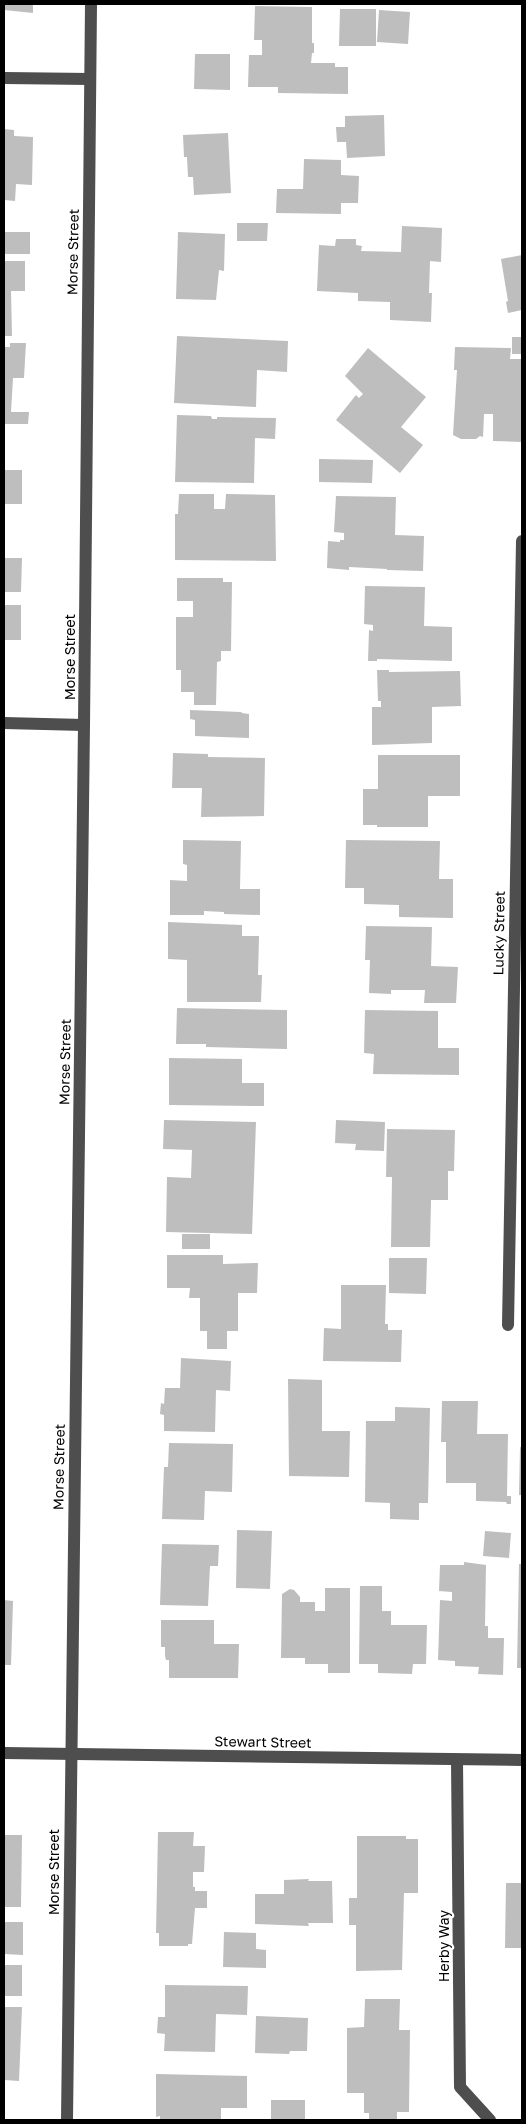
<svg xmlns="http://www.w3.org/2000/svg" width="526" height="2124" font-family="'Golos Text',sans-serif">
  <rect width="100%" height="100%" fill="#fff"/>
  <g fill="#bebebe">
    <polygon points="4,4 33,4 33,13 4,10"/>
    <polygon points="255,6 312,7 312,43 314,43 314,53 312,53 311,63 335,63 335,67 348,67 348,94 278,93 278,87 248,87 249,55 262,55 262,40 254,40"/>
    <polygon points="340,9 376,9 376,46 339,46"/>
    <polygon points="379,10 410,12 408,44 377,42"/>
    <polygon points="195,54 230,54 230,90 194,89"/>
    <polygon points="384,115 385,156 347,158 346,142 337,142 336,127 345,127 345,116"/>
    <polygon points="4,129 14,130 14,136 33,137 32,185 16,184 15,201 4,200"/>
    <polygon points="228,133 231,193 194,195 193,177 188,177 187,157 184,157 183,135"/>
    <polygon points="304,159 341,160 341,175 359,176 358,203 341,203 341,214 276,213 277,189 303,189"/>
    <polygon points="237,223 268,223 267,241 237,241"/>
    <polygon points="402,226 442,228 441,262 430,261 429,293 432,293 431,322 390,320 390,302 358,301 358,293 317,291 319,245 335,246 336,239 356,239 356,245 362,246 361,251 401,252"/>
    <rect x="4" y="232" width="26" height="22"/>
    <polygon points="178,232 225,234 224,271 219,270 216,300 176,299"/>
    <polygon points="522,255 522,310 508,313 506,302 508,301 501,259"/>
    <polygon points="4,261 25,261 25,291 11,291 12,336 4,336"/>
    <polygon points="177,336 288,341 287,372 257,370 256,407 174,403"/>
    <rect x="512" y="337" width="10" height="17"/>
    <polygon points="10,343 26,343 24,378 13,378 11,412 29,412 28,424 4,424 4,347 10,347"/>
    <polygon points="455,347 511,348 510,359 522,359 522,442 493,441 493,414 484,414 483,437 480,436 476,439 461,439 453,435 457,370 454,370"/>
    <polygon points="368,348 426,397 401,427 423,445 400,473 336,420 356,395 359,398 363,394 345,376"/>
    <polygon points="177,415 211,416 212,419 217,419 217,417 276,418 275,439 255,438 254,483 175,482"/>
    <polygon points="319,459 373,460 372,483 319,482"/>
    <rect x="4" y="470" width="18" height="34"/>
    <polygon points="179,494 214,494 214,509 225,509 226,494 275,495 276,561 175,560 175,514 178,514"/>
    <polygon points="336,496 396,497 395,535 424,536 423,571 387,570 387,569 349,567 349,570 327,568 328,541 340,542 340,540 344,540 344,533 334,532"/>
    <polygon points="4,558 22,558 21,592 4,592"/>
    <polygon points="177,578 223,578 223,582 232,582 231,651 221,651 221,661 217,662 216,705 194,705 194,692 181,692 181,670 176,670 176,617 193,617 193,601 177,601"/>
    <polygon points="365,586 425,587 424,626 452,627 452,661 377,659 377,661 368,661 369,630 373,631 373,625 364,624"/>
    <rect x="4" y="605" width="17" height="35"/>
    <polygon points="377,670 389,670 389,672 460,671 461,706 432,707 432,743 372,745 372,707 381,707 381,701 378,701"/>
    <polygon points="190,710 241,712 242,713 249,714 249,738 195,736 195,720 190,719"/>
    <polygon points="173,753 208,754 208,757 265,758 264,816 201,817 202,788 172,788"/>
    <polygon points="378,755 460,755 460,796 428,796 428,827 377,827 377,825 363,825 363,789 378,789"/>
    <polygon points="183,840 241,841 240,889 260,889 260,915 224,914 224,912 204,911 204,915 170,915 170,880 187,881 187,865 183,864"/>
    <polygon points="346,840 440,841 439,879 453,879 453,918 399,917 399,905 364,904 364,888 345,888"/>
    <polygon points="168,922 242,925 242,936 259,936 258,975 262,975 261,1002 187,1002 187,960 168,959"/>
    <polygon points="366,926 432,927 431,966 458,967 456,1003 424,1003 425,990 391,990 391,994 369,993 370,960 365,960"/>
    <polygon points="177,1008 287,1010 287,1049 206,1047 206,1044 176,1044"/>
    <polygon points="365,1010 438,1011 438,1048 459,1048 459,1075 373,1074 374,1054 364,1053"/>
    <polygon points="169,1058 242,1059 242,1083 264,1083 264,1106 169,1105"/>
    <polygon points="164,1120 256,1122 252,1234 166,1232 167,1177 191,1178 192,1150 163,1149"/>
    <polygon points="336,1120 385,1122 384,1151 355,1150 356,1144 335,1143"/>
    <polygon points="387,1129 455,1130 454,1171 448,1171 448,1200 431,1200 430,1247 391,1247 392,1177 386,1177"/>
    <rect x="182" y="1234" width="28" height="15"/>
    <polygon points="167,1255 223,1255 223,1264 258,1263 257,1293 238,1293 238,1331 227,1331 227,1349 207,1349 207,1331 200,1331 200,1298 189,1298 190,1288 167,1288"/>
    <polygon points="389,1258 427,1258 426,1294 389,1293"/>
    <polygon points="341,1285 386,1285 385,1324 388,1324 388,1330 402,1330 401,1362 323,1361 324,1328 341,1329"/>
    <polygon points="181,1358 231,1361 230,1391 216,1390 215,1432 164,1431 164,1415 160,1414 161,1403 164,1404 165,1388 180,1388"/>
    <polygon points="288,1379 322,1380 322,1431 350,1431 349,1477 289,1476"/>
    <polygon points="442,1401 478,1401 477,1434 508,1434 507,1496 511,1496 511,1504 507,1504 506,1502 476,1501 476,1483 446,1483 446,1442 441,1442"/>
    <polygon points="395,1407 430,1408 428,1503 419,1503 419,1520 390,1519 390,1503 365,1502 366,1421 395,1421"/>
    <polygon points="169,1443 233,1444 232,1492 205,1491 204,1520 162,1519 164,1467 168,1467"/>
    <polygon points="520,1447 522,1447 522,1495 519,1495"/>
    <polygon points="237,1530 272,1531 270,1589 236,1588"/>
    <polygon points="485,1531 511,1533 509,1558 483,1556"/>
    <polygon points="162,1544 219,1545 218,1566 210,1566 208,1606 160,1605"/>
    <polygon points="464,1562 486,1565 485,1626 488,1626 488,1638 504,1638 503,1675 478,1674 479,1667 455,1666 455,1661 438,1660 440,1600 452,1601 452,1592 439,1591 440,1565 464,1565"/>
    <polygon points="519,1564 522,1564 522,1668 517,1668"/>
    <polygon points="360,1586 382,1586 382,1611 391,1611 391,1625 427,1625 426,1664 413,1664 412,1674 378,1673 378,1664 359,1664"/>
    <polygon points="325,1588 350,1588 350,1673 328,1673 328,1664 305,1664 305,1658 281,1658 282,1594 290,1589 294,1590 300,1597 300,1602 315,1602 315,1611 325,1611"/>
    <polygon points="4,1600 13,1601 11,1665 4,1665"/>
    <polygon points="161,1620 214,1620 214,1644 239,1644 238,1678 169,1678 169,1660 166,1660 165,1656 165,1647 161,1647"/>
    <polygon points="158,1832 194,1832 193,1846 205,1846 204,1872 193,1872 193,1887 195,1887 195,1891 207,1891 207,1908 195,1908 192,1944 188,1944 188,1946 159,1946 159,1933 156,1933"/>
    <polygon points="4,1835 22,1835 21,1907 4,1907"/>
    <polygon points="357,1836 406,1836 406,1839 418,1839 418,1893 404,1893 402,1970 356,1971 356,1925 349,1925 349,1898 357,1898"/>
    <polygon points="309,1879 308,1881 332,1881 333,1923 308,1923 309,1926 255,1924 255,1894 284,1894 284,1880"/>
    <polygon points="506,1883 522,1883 522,1948 505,1948"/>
    <polygon points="4,1922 23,1922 23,1955 4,1954"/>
    <polygon points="224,1932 256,1933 256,1949 266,1950 266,1968 223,1967"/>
    <rect x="4" y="1965" width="18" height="31"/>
    <polygon points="165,1985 248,1986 247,2015 216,2014 215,2052 164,2051 165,2034 157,2033 158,2017 165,2017"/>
    <polygon points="365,1999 400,1999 399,2030 410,2030 409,2112 397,2112 397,2120 369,2120 369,2113 364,2113 364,2093 347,2093 347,2028 364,2027"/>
    <polygon points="4,2007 22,2007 19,2081 4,2080"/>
    <polygon points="256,2016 308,2018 307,2051 290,2051 289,2054 255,2053"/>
    <polygon points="156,2074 247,2076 247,2108 221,2108 221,2120 160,2120 160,2116 156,2117"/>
    <rect x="271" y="2100" width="34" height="20"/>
  </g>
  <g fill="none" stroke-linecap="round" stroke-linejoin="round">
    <g stroke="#4e4e4e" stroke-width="12">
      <polyline points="4,78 90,79"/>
      <polyline points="4,723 84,725"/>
      <polyline points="508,1325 522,541"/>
      <polyline points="4,1753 522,1760"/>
      <polyline points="457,1760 460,2087 490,2120"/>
      <polyline points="67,2120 84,725 91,4"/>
    </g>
  </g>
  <g text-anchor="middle" stroke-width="4.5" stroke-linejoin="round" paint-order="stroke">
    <g font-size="14" fill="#000" stroke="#fff">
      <text transform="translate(73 252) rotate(-89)" y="5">Morse Street</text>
      <text transform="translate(70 657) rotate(-90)" y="5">Morse Street</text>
      <text transform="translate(499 933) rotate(-89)" y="5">Lucky Street</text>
      <text transform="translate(65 1062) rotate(-89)" y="5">Morse Street</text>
      <text transform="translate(59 1467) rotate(-89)" y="5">Morse Street</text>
      <text transform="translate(263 1742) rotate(1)" y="5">Stewart Street</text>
      <text transform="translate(54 1872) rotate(-90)" y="5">Morse Street</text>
      <text transform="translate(444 1946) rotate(-90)" y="5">Herby Way</text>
    </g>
  </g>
  <rect width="526" height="2124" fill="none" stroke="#000000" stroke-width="10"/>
</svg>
